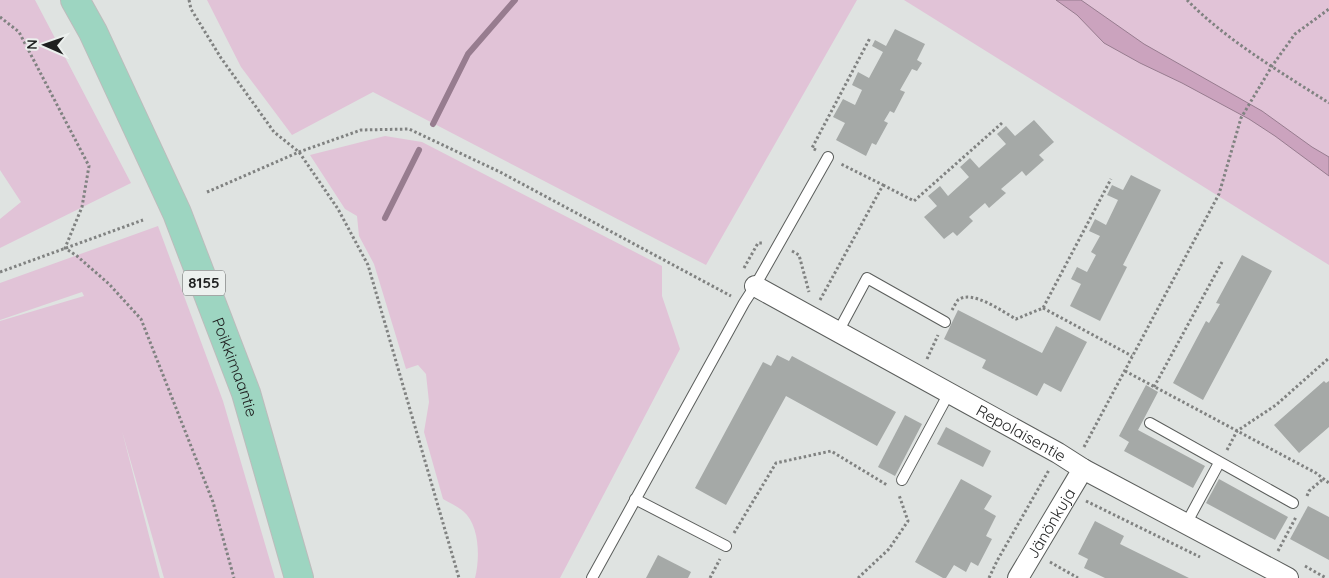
<svg xmlns="http://www.w3.org/2000/svg" width="1329" height="578" font-family="Quicksand,sans-serif">
  <rect width="100%" height="100%" fill="#dfe3e1"/>
  <g fill="#e1c3d7">
    <polygon points="0,0 35,0 131,183 0,248 0,219 21,202 0,170"/>
    <polygon points="207,0 857,0 706,265 373,92 292,135 241,67"/>
    <polygon points="904,0 1329,0 1329,265"/>
    <path d="M385 136 422 142 662 266V296L680 349 560 578H475C480 559 480 525 463 511 457 506 450 503 443 499L424 432 429 402 426 374 418 365 406 369 374 264 359 236 357 216 345 209 310 155Z"/>
    <polygon points="158,226 223,401 275,578 164,578 122,431 160,578 0,578 0,321 84,296 82,292 0,320 0,283"/>
  </g>
  <polygon fill="#cba3be" stroke="#977c8f" points="1056,0 1081,0 1144,44 1262,111 1312,147 1329,157 1329,176 1275,136 1249,119 1182,83 1140,63 1104,43 1077,15"/>
  <g fill="none" stroke-linecap="round" stroke-linejoin="round">
    <g stroke="#977c8f" stroke-width="6">
      <polyline points="433,124 468,54 515,0"/>
      <polyline points="385,218 419,150"/>
    </g>
  </g>
  <g fill="#a5a9a7">
    <polygon points="895,29 925,44 917,60 922,63 917,71 912,69 900,90 905,92 894,113 890,111 884,121 888,123 876,145 872,143 866,156 836,140 845,123 833,117 843,99 855,105 862,90 852,85 858,72 869,78 883,52 872,46 875,40 886,46"/>
    <polygon points="1034,120 1054,142 1039,155 1044,160 1026,176 1022,171 1001,189 1006,193 989,208 985,203 969,217 973,221 957,236 953,232 944,239 924,217 937,206 928,196 940,186 948,196 969,177 960,167 970,158 979,168 1006,144 997,134 1006,126 1015,136"/>
    <polygon points="1131,175 1161,190 1123,265 1127,267 1100,321 1070,306 1081,284 1071,279 1077,267 1087,272 1096,255 1091,252 1100,236 1089,231 1095,219 1106,225 1118,200 1107,195 1112,185 1123,190"/>
    <polygon points="1242,255 1272,271 1203,400 1173,383 1206,321 1209,323 1220,304 1216,303"/>
    <polygon points="958,310 1042,353 1056,326 1087,342 1061,392 1044,383 1037,396 982,368 986,360 944,339"/>
    <polygon points="777,355 789,361 792,356 896,412 877,446 786,396 726,505 695,488 763,362 771,366"/>
    <polygon points="1324,381 1326,383 1329,381 1329,427 1299,453 1274,425"/>
    <polygon points="1146,385 1158,392 1138,430 1205,466 1193,488 1124,451 1129,442 1119,436"/>
    <polygon points="905,415 922,424 895,476 878,467"/>
    <polygon points="946,427 991,451 983,467 937,444"/>
    <polygon points="961,479 992,496 984,509 996,516 986,536 992,539 978,566 971,562 966,572 954,565 946,578 943,578 915,562"/>
    <polygon points="1219,479 1288,517 1275,540 1206,503"/>
    <polygon points="1308,506 1329,517 1329,560 1290,539"/>
    <polygon points="1095,521 1124,536 1120,544 1189,578 1105,578 1084,568 1088,559 1078,554"/>
    <polygon points="658,555 691,572 688,578 646,578"/>
  </g>
  <g fill="none" stroke-linecap="round" stroke-linejoin="round">
    <g stroke="#5b5e5c" stroke-width="12">
      <g id="lane">
        <polyline points="838,332 867,278 945,322"/>
        <polyline points="1150,423 1293,503"/>
        <polyline points="902,480 949,393"/>
        <polyline points="635,499 726,546"/>
        <polyline points="1186,524 1219,463"/>
        <polyline points="592,578 744,303 755,286 828,157"/>
      </g>
    </g>
    <g stroke="#5b5e5c" stroke-width="22">
      <g id="street">
        <path id="s1" d="M755 286 1058 453 1083 469 1288 578"/>
        <path id="s2" d="M1018 578 1083 469"/>
      </g>
    </g>
    <g stroke="#bcbcbc" stroke-width="30">
      <g id="primary">
        <path id="s3" d="M75 0 93 32 177 213 246 393 299 578"/>
      </g>
    </g>
    <g stroke="#808281" stroke-width="3" stroke-dasharray="2.5 2.5" stroke-linecap="butt">
      <polyline points="189,0 191,9 221,58 274,132 299,152 338,209 368,265 459,578"/>
      <path d="M1187 0C1226 40 1282 73 1329 103"/>
      <polyline points="0,17 19,32 89,166 82,207 65,248 77,256 109,284 141,319 213,502 234,578"/>
      <polyline points="816,150 812,148 870,38"/>
      <polyline points="883,185 914,201 1002,123"/>
      <polyline points="207,192 299,152 361,130 409,129 500,172 731,296"/>
      <polyline points="792,251 799,255 809,292"/>
      <polyline points="744,268 758,243 763,243"/>
      <polyline points="0,272 143,220"/>
      <polyline points="820,300 883,185 841,164"/>
      <polyline points="1043,308 1132,356"/>
      <path d="M952 310C954 307 956 302 958 300 972 289 1003 312 1016 319L1043 308 1111 179"/>
      <polyline points="927,359 938,335"/>
      <polyline points="1125,371 1316,473 1329,483"/>
      <polyline points="1154,387 1222,262"/>
      <polyline points="1084,447 1219,194 1241,118 1272,66 1295,34 1329,9"/>
      <polyline points="1227,450 1237,431 1276,405 1329,358"/>
      <polyline points="1307,496 1309,491 1323,479"/>
      <polyline points="1086,501 1200,557"/>
      <polyline points="734,533 776,463 831,451 887,485"/>
      <polyline points="1278,551 1296,517"/>
      <polyline points="1050,562 1078,578"/>
      <polyline points="1305,566 1326,578"/>
      <polyline points="710,578 720,559"/>
      <polyline points="858,578 889,549 908,521 899,495"/>
      <polyline points="989,578 997,561 1049,470"/>
    </g>
    <use href="#lane" stroke="#fff" stroke-width="10"/>
    <use href="#street" stroke="#fff" stroke-width="20"/>
    <use href="#primary" stroke="#9dd5c1" stroke-width="28"/>
  </g>
  <g text-anchor="middle" stroke-width="5" stroke-linejoin="round" paint-order="stroke">
    <rect fill="#ecf0ee" stroke="#5c5e5e" stroke-width="1" x="183" y="270.5" width="42" height="25" rx="4"/>
    <g font-size="15" font-weight="bold" fill="#1f2020">
      <text x="204" y="288">8155</text>
    </g>
    <g font-size="16" fill="#1f2020" stroke="#ecf0ee">
      <text dy="6" stroke="none"><textPath href="#s3" startOffset="401">Poikkimaantie</textPath></text>
      <text dy="6" stroke="none"><textPath href="#s1" startOffset="304">Repolaisentie</textPath></text>
      <text dy="6" stroke="none"><textPath href="#s2" startOffset="64">Jänönkuja</textPath></text>
    </g>
  </g>
  <g transform="translate(45 45) rotate(272)" stroke="#ecf0ee" stroke-width="4" paint-order="stroke">
  <path d="M0-4L9 19L0 12L-9 19Z" fill="#1f2020"/>
  <text y="-8" font-size="14" font-weight="bold" text-anchor="middle" fill="#1f2020">N</text>
  </g>
</svg>
